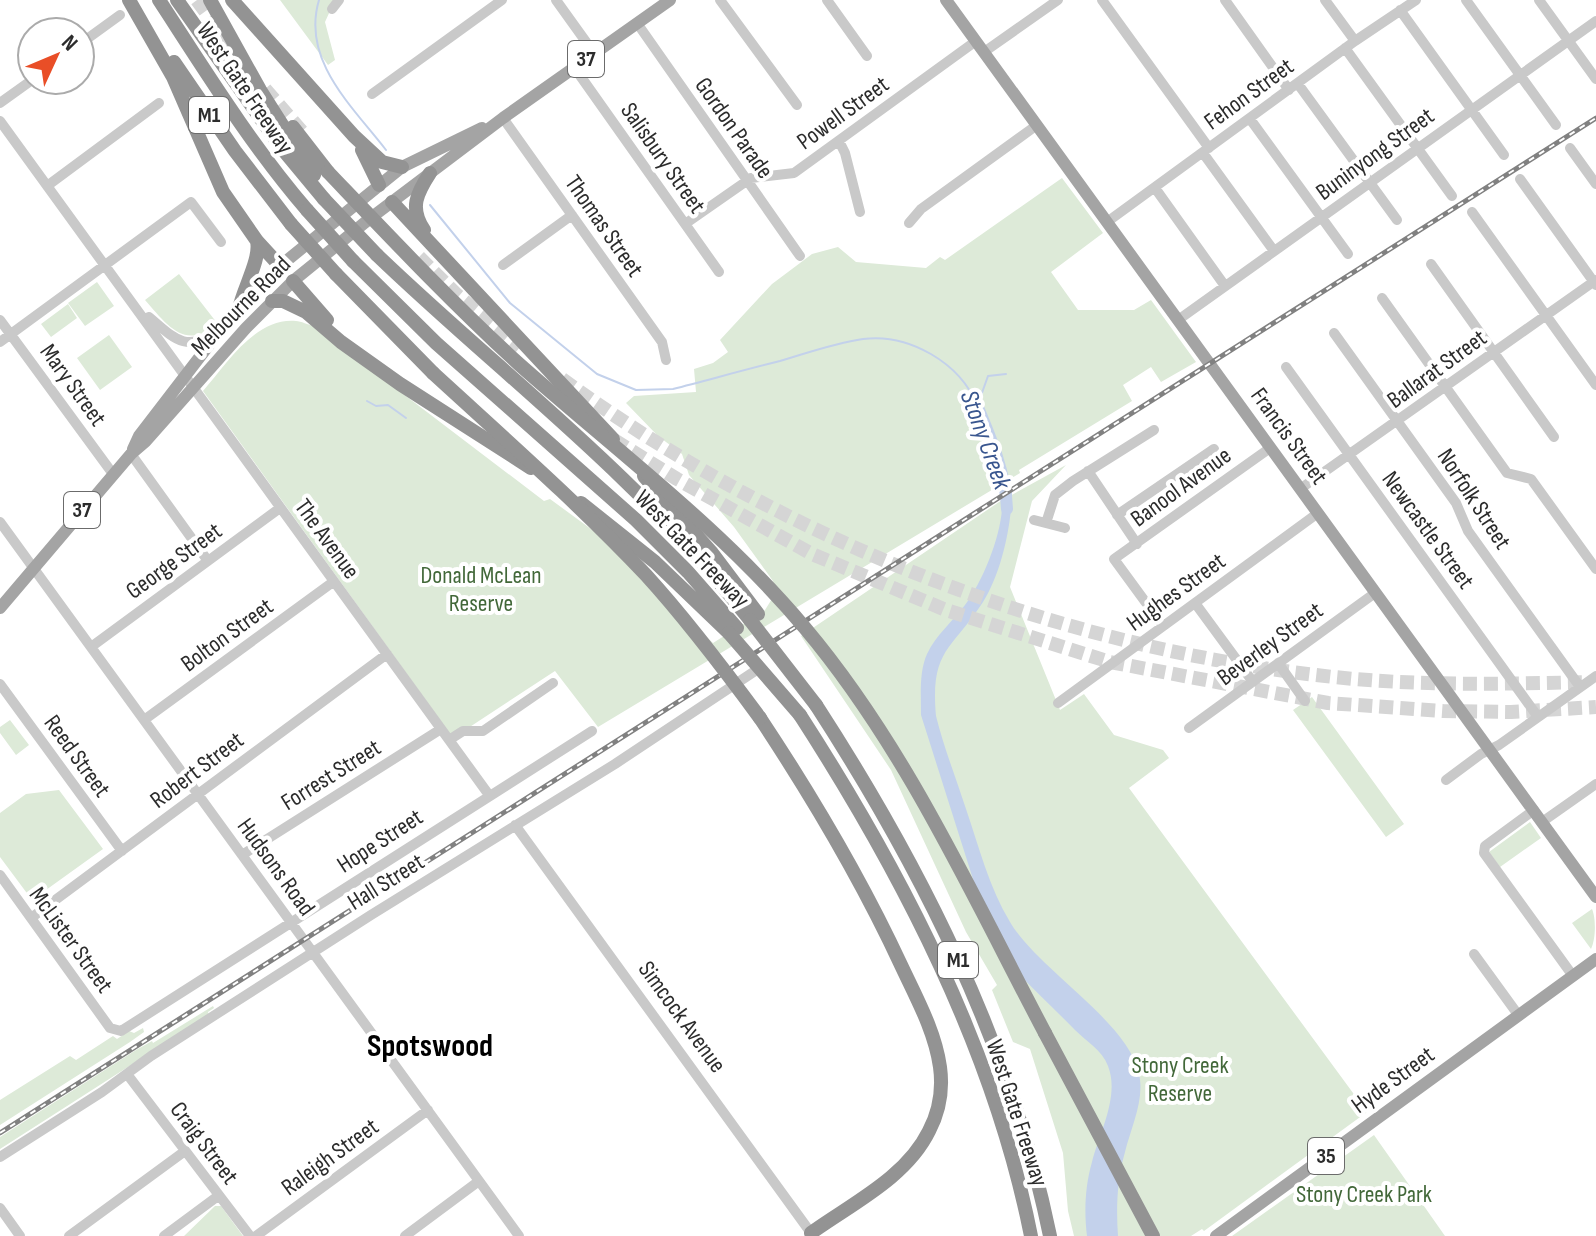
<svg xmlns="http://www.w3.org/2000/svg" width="1596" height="1236" font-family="'Sofia Sans Condensed',sans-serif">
  <rect width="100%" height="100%" fill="#fff"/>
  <!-- green -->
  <path fill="#ddead8" d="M280 0H335L325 22 335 60 328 65Z
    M1062 178 1103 233 1051 272 1078 310H1134L1151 300 1196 362 1161 382 1151 367 1123 385 1132 401 1019 470 1020 473 598 727 555 671 453 738 203 391C226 365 255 317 296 321 301 321 308 325 314 326L544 501 550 499 606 540 713 643 765 610 775 594 773 581 734 527 689 475 682 454 658 436 626 403 634 396 696 392 694 369 713 363 728 352 720 340 772 284 812 254 838 247 856 262 926 268 940 257 945 260Z
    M179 274 217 323C186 352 167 325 145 300Z
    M97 282 114 306 85 326 68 303Z
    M68 304 77 318 51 337 41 324Z
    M109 335 132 367 100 390 77 358Z
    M1066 465 1032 501 1010 587 1060 710 1084 694 1114 735 1163 750 1169 758 1129 788 1367 1112 1204 1231 1202 1229 1191 1236H1074L1068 1211 1063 1153 1030 1049 1013 1042 992 990 997 985 966 932 891 770 801 636 999 502Z
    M1312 697 1404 824 1386 837 1293 710Z
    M10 720 29 745 16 755 0 733V727Z
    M59 790 103 849 32 900 0 857V813L26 794Z
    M1530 822 1541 838 1500 867 1489 852Z
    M1592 909C1596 918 1596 939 1591 949L1572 923Z
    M213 1006 214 1008 208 1012 209 1015 0 1149V1137L136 1050 152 1041 153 1043Z
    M143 1028 144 1032 130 1042 0 1125V1100L70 1056 76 1060 113 1036 117 1039 129 1031 134 1033Z
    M1374 1135 1445 1236H1232Z
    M215 1206H221L243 1236H184Z"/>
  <!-- water -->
  <path fill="#c3d1eb" d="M1012 489C1012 523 1002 572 983 602 952 650 930 649 936 716 944 748 956 778 966 809 979 847 989 887 1010 922 1038 970 1128 1021 1139 1074 1145 1099 1131 1128 1125 1152 1117 1180 1116 1207 1118 1236H1087C1084 1212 1085 1186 1092 1162 1099 1134 1120 1096 1108 1066 1102 1050 1087 1042 1075 1030 1047 1001 1013 973 992 939L921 715C921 695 919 672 927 654 936 635 953 621 965 605 984 580 1005 527 1002 496Z"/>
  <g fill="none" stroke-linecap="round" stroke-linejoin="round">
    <!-- stream -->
    <path stroke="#c3d1eb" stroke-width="2" d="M319 0C301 60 352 106 386 150
      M430 205 510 303 597 374 636 390 673 389C708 380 744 370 780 361 807 353 835 343 863 339 909 333 960 363 977 405
      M367 401 376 406 388 405 406 418
      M978 404 988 376 1006 374"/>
    <!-- river -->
    <path stroke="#c3d1eb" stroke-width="12" d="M977 405C991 438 1006 474 1007 509"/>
    <!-- highway-tunnel -->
    <path stroke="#d5d5d5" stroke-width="14" stroke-dasharray="14 7" stroke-linecap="butt" d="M197 0 230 45
      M265 89 304 134
      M419 257 457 295 520 347
      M562 379C787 542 1057 648 1334 677 1419 686 1503 684 1588 682
      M614 440 677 479 812 554 946 610 1110 662 1328 703 1443 711 1511 712 1596 707"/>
    <!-- minor -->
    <path stroke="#c9c9c9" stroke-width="10" d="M556 0 594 53
      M720 0 797 105
      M827 0 867 56
      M1102 0 1209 148
      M1225 0 1289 90
      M1325 0 1355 41
      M1466 0 1556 125
      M1539 0 1596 79
      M332 9 339 0
      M1400 10 1504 155
      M637 23 800 256
      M80 44 120 15
      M1345 48 1452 196
      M984 52 1058 0
      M574 67 719 272
      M1298 84 1397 220
      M372 94 502 0
      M0 103 32 80
      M503 118 662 342 666 360
      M1250 119 1348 254
      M0 121 489 795
      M839 141 845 153 860 212
      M1570 148 1596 184
      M1203 153 1274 251
      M1520 179 1596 285
      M47 186 159 103
      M1155 188 1225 286
      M1472 212 1596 385
      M1107 222 1355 41 1416 0
      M909 223 921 209 1037 125
      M685 224 751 178 794 173 976 41
      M1431 264 1554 437
      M503 265 572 215
      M1382 298 1507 473 1531 479 1596 569
      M149 317C174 338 185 353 217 332
      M0 320 113 474
      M1178 320 1596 21
      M1334 333 1456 503 1468 531 1580 687
      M0 342 191 202 221 242
      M1286 367 1538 717
      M131 454 208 561
      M1088 471 1137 544
      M1300 489 1596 280
      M1117 515 1214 449
      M1034 520 1065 528
      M0 522 519 1236
      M1046 523 1055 495 1073 481 1154 430
      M1195 603 1253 682
      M1163 626 1114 559 1270 448
      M91 647 280 508
      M1278 663 1305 701
      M0 684 122 851
      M1058 703 1318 513
      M144 720 333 582
      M1189 728 1375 593
      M449 740 463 731H483L553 683
      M1446 780 1481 754 1499 745 1596 676
      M1534 810 1485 846 1484 853 1573 976
      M1542 822 1596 784
      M515 825 811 1233
      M242 855 441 729
      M0 875 110 1028 121 1031 592 731
      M31 918 387 654
      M1474 954 1519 1016
      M127 1074 250 1236
      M0 1157 102 1092 151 1056 371 915 615 764 755 671
      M0 1208 20 1236
      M69 1236 185 1151
      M164 1236 218 1196
      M256 1236 428 1110
      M405 1236 479 1181"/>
    <!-- major -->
    <path stroke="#a4a4a4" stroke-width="12" d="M946 0 1596 897
      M133 449 139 436 222 328 280 266 402 167 482 128
      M0 608 131 454 145 442 246 328 293 281 368 220 503 118 670 0
      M1216 1236 1596 959"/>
    <!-- highway -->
    <path stroke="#939393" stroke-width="14" d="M129 0 173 77 223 192 257 241 280 266
      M159 0C206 72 251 145 307 210
      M177 0 280 146 324 199
      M210 0 260 90 314 175
      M232 0 354 136 382 162 402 167
      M174 62 235 151 291 224
      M293 127 328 172
      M362 150 379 185
      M392 202 613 439
      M424 230C409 208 417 193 430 173
      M377 255C457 332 544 402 624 480 669 523 711 571 750 620
      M353 261 436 343 636 520 688 572 737 628
      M336 274 433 373
      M293 281 327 320
      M272 301H283L306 312 341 342 400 384 531 468
      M239 309C243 289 261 259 257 241
      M644 476 712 553 758 614
      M581 503 655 562 729 633
      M816 705C921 867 1011 1045 1050 1236
      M800 715C902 873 994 1050 1031 1236
      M760 718C813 798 861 879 901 965 916 997 935 1031 940 1067 943 1089 939 1112 929 1131 906 1178 851 1204 811 1233
      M1045 1033 1153 1236"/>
    <!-- rail casing -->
    <g stroke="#818181" stroke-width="5">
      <path id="rail" d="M0 1133 1596 118"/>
    </g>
    <!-- rail -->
    <use href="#rail" stroke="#fff" stroke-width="2" stroke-dasharray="6" stroke-linecap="butt"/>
    <!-- highway-bridge -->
    <path stroke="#939393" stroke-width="14" d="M328 172C391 238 453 304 520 365 617 451 721 528 805 628 906 748 972 895 1045 1033
      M324 199 377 255
      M307 210 353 261
      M291 224 336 274
      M433 373C505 439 579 504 646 575 687 620 724 669 760 718
      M750 620 816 705
      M729 633 800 715"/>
  </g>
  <g text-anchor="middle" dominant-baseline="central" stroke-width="8" stroke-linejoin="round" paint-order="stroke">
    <!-- shield labels -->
    <g fill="#fff" stroke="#6b6b6b" stroke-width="2">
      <rect x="568" y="41" width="36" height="36" rx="6"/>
      <rect x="189" y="97" width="40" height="36" rx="6"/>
      <rect x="64" y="492" width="36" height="36" rx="6"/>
      <rect x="938" y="942" width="40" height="36" rx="6"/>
      <rect x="1308" y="1138" width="36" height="36" rx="6"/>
    </g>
    <g font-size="22" font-weight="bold" fill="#2c2c2c">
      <text x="586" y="59">37</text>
      <text x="209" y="115">M1</text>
      <text x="82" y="510">37</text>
      <text x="958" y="960">M1</text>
      <text x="1326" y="1156">35</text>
    </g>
    <!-- street labels -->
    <g font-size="24" fill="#2c2c2c" stroke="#fff">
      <text transform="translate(245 88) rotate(56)">West Gate Freeway</text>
      <text transform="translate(1249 94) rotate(-36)">Fehon Street</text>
      <text transform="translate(843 113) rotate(-36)">Powell Street</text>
      <text transform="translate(734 128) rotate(55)">Gordon Parade</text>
      <text transform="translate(1375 154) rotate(-36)">Buninyong Street</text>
      <text transform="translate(663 158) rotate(55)">Salisbury Street</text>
      <text transform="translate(604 226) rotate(55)">Thomas Street</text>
      <text transform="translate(241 306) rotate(-45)">Melbourne Road</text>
      <text transform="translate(1437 369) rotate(-36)">Ballarat Street</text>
      <text transform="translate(73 385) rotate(54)">Mary Street</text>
      <text transform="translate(1289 436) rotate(54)">Francis Street</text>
      <text transform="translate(1181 487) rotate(-36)">Banool Avenue</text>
      <text transform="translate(1474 499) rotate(57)">Norfolk Street</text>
      <text transform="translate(1428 530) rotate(54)">Newcastle Street</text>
      <text transform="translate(327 539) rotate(54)">The Avenue</text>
      <text transform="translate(692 549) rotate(46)">West Gate Freeway</text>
      <text transform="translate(174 561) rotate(-36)">George Street</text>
      <text transform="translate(1176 592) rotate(-36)">Hughes Street</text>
      <text transform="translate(227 635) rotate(-36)">Bolton Street</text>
      <text transform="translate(1270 644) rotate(-36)">Beverley Street</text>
      <text transform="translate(77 756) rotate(54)">Reed Street</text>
      <text transform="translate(197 770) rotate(-37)">Robert Street</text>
      <text transform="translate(331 775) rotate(-32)">Forrest Street</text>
      <text transform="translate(380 841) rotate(-33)">Hope Street</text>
      <text transform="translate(276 867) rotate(54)">Hudsons Road</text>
      <text transform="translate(386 882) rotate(-32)">Hall Street</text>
      <text transform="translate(71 940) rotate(54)">McLister Street</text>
      <text transform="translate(682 1017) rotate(54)">Simcock Avenue</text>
      <text transform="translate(1393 1080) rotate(-36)">Hyde Street</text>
      <text transform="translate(1017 1113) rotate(72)">West Gate Freeway</text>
      <text transform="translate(204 1143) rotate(53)">Craig Street</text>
      <text transform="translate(330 1157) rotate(-36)">Raleigh Street</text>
    </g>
    <!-- park labels -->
    <g font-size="24" fill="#426839" stroke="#fff">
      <text x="481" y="575">Donald McLean<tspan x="481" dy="28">Reserve</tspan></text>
      <text x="1180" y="1065">Stony Creek<tspan x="1180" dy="28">Reserve</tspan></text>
      <text x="1364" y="1194">Stony Creek Park</text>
    </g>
    <!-- water labels -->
    <g font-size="26" font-style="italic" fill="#39568f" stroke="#fff">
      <text transform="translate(985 440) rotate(70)">Stony Creek</text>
    </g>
    <!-- district labels -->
    <g font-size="32" font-weight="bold" fill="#000" stroke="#fff">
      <text x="430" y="1046">Spotswood</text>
    </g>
  </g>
  <!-- north arrow -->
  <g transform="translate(56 56) rotate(46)"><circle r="38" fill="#ffffff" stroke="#ababab" stroke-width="2"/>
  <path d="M0-6L14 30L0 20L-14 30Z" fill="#e94e27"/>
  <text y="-12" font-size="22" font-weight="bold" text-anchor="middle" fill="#2c2c2c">N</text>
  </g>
</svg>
